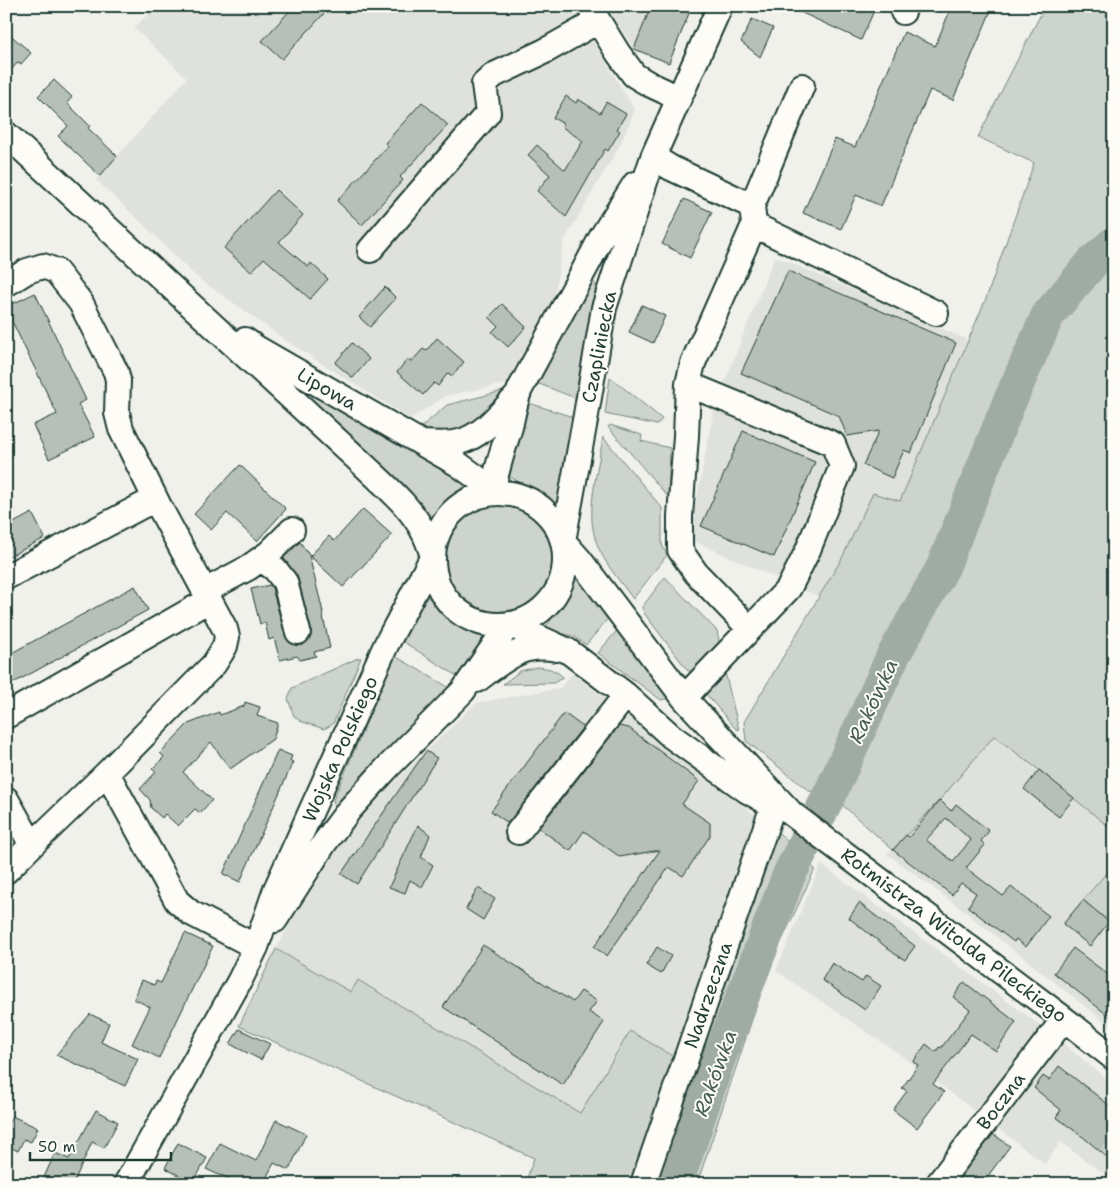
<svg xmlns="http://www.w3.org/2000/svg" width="1120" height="1190" font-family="'Shantell Sans',sans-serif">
  <rect width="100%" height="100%" fill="#f0f1eb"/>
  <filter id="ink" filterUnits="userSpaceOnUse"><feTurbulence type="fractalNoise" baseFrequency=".02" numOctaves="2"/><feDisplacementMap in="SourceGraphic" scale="10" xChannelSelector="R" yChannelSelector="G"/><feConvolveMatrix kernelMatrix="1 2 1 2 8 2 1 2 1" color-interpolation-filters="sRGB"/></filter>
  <g filter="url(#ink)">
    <!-- built -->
    <path fill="#dfe2dc" d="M156 6H572L635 110 621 143 564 241 553 302 509 383 446 396 410 419 291 344 194 275 141 222 96 180 187 78 134 28Z
      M606 6H693L669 63 634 49Z
      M775 256 968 340 900 501 841 560 819 597 689 539 714 408Z
      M573 673 626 716 762 820 676 1057 630 1031 580 1113 359 980 351 992 276 949 316 875 351 830 389 787 476 703 560 688Z
      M994 736 1039 770 1114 831V864L1083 900 1114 926V1029L959 907 886 853 893 850 945 794Z
      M821 864 1052 1034 1114 1085V1181L1060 1142 1045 1164 898 1053 776 971Z"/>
    <!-- green -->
    <path fill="#cdd3cd" stroke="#768880" d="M1045 6H1114V831L1039 770 994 736 945 794 893 850 830 794 809 791 746 741 744 722 841 560 873 493 900 501 987 296 1034 163 978 137Z
      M590 282H594L596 285 578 399 534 382Z
      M610 377 662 419 657 425 605 414Z
      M310 391 469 484 472 488 455 497 446 504 433 521 429 520 413 497 305 396Z
      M503 391 489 415 453 435 427 432 420 428 447 405Z
      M526 402 576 418 558 508 540 494 505 474Z
      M610 425 642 435 641 441 670 448 668 497 608 427Z
      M603 437 662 508V545L667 555 633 599C618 578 597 556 593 529 588 504 599 463 603 437Z
      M445 559a54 54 0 1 1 108 0a54 54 0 1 1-108 0Z
      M577 576 580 577 610 616 586 645 575 637 547 629 546 626 560 609 569 596Z
      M665 577 717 631 720 645 693 671H688L644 613 642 607Z
      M424 597 429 598 458 627 472 634 487 637 460 678 402 641 421 598Z
      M620 627 667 691 668 698 661 700 598 653Z
      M395 656 450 688 340 804 335 807 333 800Z
      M358 658H361L333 724 324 729 300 721 294 716 288 699 292 688Z
      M537 667C548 668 555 669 563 677L554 683 503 684 520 671Z
      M723 675 726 676 739 730 735 728 706 694V692Z
      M768 822 815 869 770 966 697 1184H525L534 1158 239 1026 276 949 351 992 358 980 580 1113 630 1031 675 1057Z
      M1114 864V926L1083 900Z"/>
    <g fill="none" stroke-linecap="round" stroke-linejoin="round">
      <!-- river -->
      <path stroke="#9faca4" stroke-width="34" d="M676 1184 716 1066 789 875 830 794 893 656 943 567 1008 405 1048 315 1093 262 1114 243"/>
    </g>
    <!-- building -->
    <path fill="#b6bfb8" stroke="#1f3d34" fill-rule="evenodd" d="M294 6H331L282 59 262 41Z
      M651 6H692L669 63 634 49Z
      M787 6H876L861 40Z
      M952 6H993L953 100 930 90 881 206 856 195 841 229 803 213 835 139 855 147 904 32 935 46Z
      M752 19 773 28 760 57 741 42Z
      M6 31 31 53 21 64 18 62 6 76Z
      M54 80 72 97 67 103 90 126 88 128 117 156 100 176 58 136 68 126 38 96Z
      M566 96 576 103 578 99 600 113 606 102 626 114 617 129 620 131 608 151 605 149 566 217 537 191 550 175 528 155 537 145 565 170 583 141 562 127 564 124 553 118Z
      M422 102 448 125 400 177 403 180 362 225 337 201 388 146 385 143Z
      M276 190 303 215 279 242 308 267 311 263 328 279 310 299 264 258 251 272 224 248Z
      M684 199 712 212 690 258 662 244Z
      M788 271 956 343 911 453 904 450 892 478 863 465 879 431 847 436 839 416 741 373Z
      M385 287 396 298 370 327 359 317Z
      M35 293 86 400 78 404 95 437 49 459 33 425 57 414 6 309V307Z
      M502 304 526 327 508 347 492 332 498 326 489 317Z
      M642 305 665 316 653 343 629 332Z
      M437 338 464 362 452 376 448 373 438 386 434 383 423 395 397 372 407 360 412 361 423 349 426 351Z
      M352 343 369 359 353 378 335 363Z
      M743 431 815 462 774 557 701 526Z
      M240 465 286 509 257 541 227 513 211 530 194 514Z
      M363 509 392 535 343 587 310 556 329 536 334 541Z
      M32 513 45 538 6 558V527Z
      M300 542 309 555 323 612H322L330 648 314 652 316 656 300 660 297 656 280 660 274 638 269 640 265 622 260 624 251 589 270 585 272 588 285 635 288 641 295 645H302L307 642 311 636V629L298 579 296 574 283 558Z
      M135 586 148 610 6 687V656Z
      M245 702 260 707 257 716 278 723 273 739 230 769 211 742 183 772 212 800 200 813 195 809 178 826 165 814 162 818 151 808 150 800 140 789 156 772 152 769 164 757 160 753 188 724 219 712 220 715 244 706Z
      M564 713 583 727 508 823 491 811Z
      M619 726 629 728 699 781 682 804 710 823V836L683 876 669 867 607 956 594 947 660 850 620 857 584 831 570 851 539 828Z
      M278 750 292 756 290 761 293 762 240 882 223 874Z
      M426 751 437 758 357 884 341 874Z
      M1039 770 1074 798 1059 817 1024 789Z
      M940 800 951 811 956 804 989 831 981 841 985 845 966 868 1003 896 1011 887 1049 916 1026 947 1016 939 1014 942 968 907 976 893 961 883 952 895 893 850 906 835 909 837ZM946 818 971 840 953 861 926 840Z
      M418 825 430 835 421 857 433 865 422 887 410 880 405 893 389 887Z
      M478 888 495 899 483 920 466 909Z
      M1083 900 1109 922 1090 946 1063 924Z
      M859 903 915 946 905 960 895 954 849 918Z
      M185 933 213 946 159 1058 132 1044 150 1007 134 999 142 980 154 985 156 981 161 983Z
      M483 945 573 1002 581 991 597 1001 589 1012 604 1022 563 1085 443 1007Z
      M657 947 671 956 661 974 646 965Z
      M1073 948 1114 979V1020L1054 973Z
      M832 963 862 982 866 976 881 986 865 1010 822 980Z
      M964 982 1016 1022 996 1051 971 1034 933 1084 944 1092 917 1128 893 1110 907 1091 902 1088 918 1065 913 1062 926 1044 936 1052 939 1047 941 1048 970 1010 953 997Z
      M90 1014 109 1023 101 1042 138 1059 125 1086 56 1055Z
      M239 1029 270 1044 261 1060 230 1044Z
      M1059 1066 1114 1109V1163L1083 1137 1056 1117 1061 1110 1034 1088 1043 1076 1049 1080Z
      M96 1110 118 1122 104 1148 92 1142 73 1184H41L55 1153 69 1159Z
      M12 1116 38 1128 31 1142 24 1139 18 1151 6 1145V1128Z
      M276 1120 306 1134 289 1170 274 1163 263 1184H239L221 1175V1176L206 1169 220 1143 256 1161Z
      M993 1134 1010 1146 982 1184H955Z
      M178 1143 207 1158 193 1183 165 1168Z"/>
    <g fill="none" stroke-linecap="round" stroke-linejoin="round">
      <!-- minor-tunnel -->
      <path stroke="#c6cdc6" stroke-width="24" stroke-dasharray="24 12" stroke-linecap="butt" d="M1108 1158 1114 1152"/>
      <!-- minor casing -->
      <g stroke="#1f3d34" stroke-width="28">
        <path id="minor" d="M589 6 618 53 634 75 649 84 679 98
          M903 12 905 6
          M6 134 367 468C388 488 411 507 424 533 428 540 430 548 433 556
          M653 157 671 168 752 206 754 225 693 363 688 384 686 436 680 516V550L696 573 750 629 789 588 808 550 842 466 833 444 688 384
          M752 206 802 86
          M754 225 936 313
          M370 250 488 113 484 84 494 75 545 51 598 21
          M6 284 27 271 43 266 56 271 81 303 116 372 118 380 117 413 121 429 160 508 225 629 227 637 225 646 221 653 214 664 107 773 32 845 6 871
          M245 340 258 349 458 464 476 477 492 493
          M423 443C435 444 447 445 459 442 483 436 500 413 517 396
          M492 493C496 470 503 450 510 427 513 414 515 401 520 389L589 261 601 238 635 184
          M433 559a66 66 0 1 1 132 0a66 66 0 1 1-132 0Z
          M563 541 579 559 684 698 792 814 1064 1019 1114 1058
          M563 541 586 415 604 308 653 157 720 6
          M261 559 275 569 285 582 298 632
          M6 577 155 499
          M205 591 248 568 269 553 292 530
          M509 624 568 651 626 695 671 736 746 790 776 807
          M477 680C490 670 513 652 528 649 537 647 548 647 557 649
          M684 698 750 629
          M6 716 202 604 209 598
          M107 773 177 901 191 913 256 947
          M6 799 32 845
          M518 832 626 695
          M275 920 325 842 349 810 386 769 463 691 509 624
          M126 1184 240 980 256 947 276 889 386 645 433 556
          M643 1184 773 806
          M938 1184 1064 1019"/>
      </g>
      <!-- minor -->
      <use href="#minor" stroke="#fdfcf7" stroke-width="24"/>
    </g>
  </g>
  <g text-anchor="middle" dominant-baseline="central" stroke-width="4" stroke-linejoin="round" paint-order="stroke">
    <!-- street labels -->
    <g font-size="19" fill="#1f3d34" stroke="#fdfcf7">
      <text transform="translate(599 347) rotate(-79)">Czapliniecka</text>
      <text transform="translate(327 389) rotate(30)">Lipowa</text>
      <text transform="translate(340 749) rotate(-66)">Wojska Polskiego</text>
      <text transform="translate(954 935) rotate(37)">Rotmistrza Witolda Pileckiego</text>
      <text transform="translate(708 995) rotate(-71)">Nadrzeczna</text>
      <text transform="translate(1001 1101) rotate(-53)">Boczna</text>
    </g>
    <!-- water labels -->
    <g font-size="20" font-style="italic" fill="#455e56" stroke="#fdfcf7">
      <text transform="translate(873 701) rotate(-65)">Rakówka</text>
      <text transform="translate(715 1073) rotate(-70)">Rakówka</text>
    </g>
  </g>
  <!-- margin -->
  <rect width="1120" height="1190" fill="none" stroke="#fdfcf7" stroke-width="25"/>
  <rect x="12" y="12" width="1095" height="1165" fill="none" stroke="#1f3d34" stroke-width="2" filter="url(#ink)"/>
  <!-- scale -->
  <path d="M30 1152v8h141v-8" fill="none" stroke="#1f3d34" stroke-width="2.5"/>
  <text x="38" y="1152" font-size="15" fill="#1f3d34" stroke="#fdfcf7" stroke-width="4" paint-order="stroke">50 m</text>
</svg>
